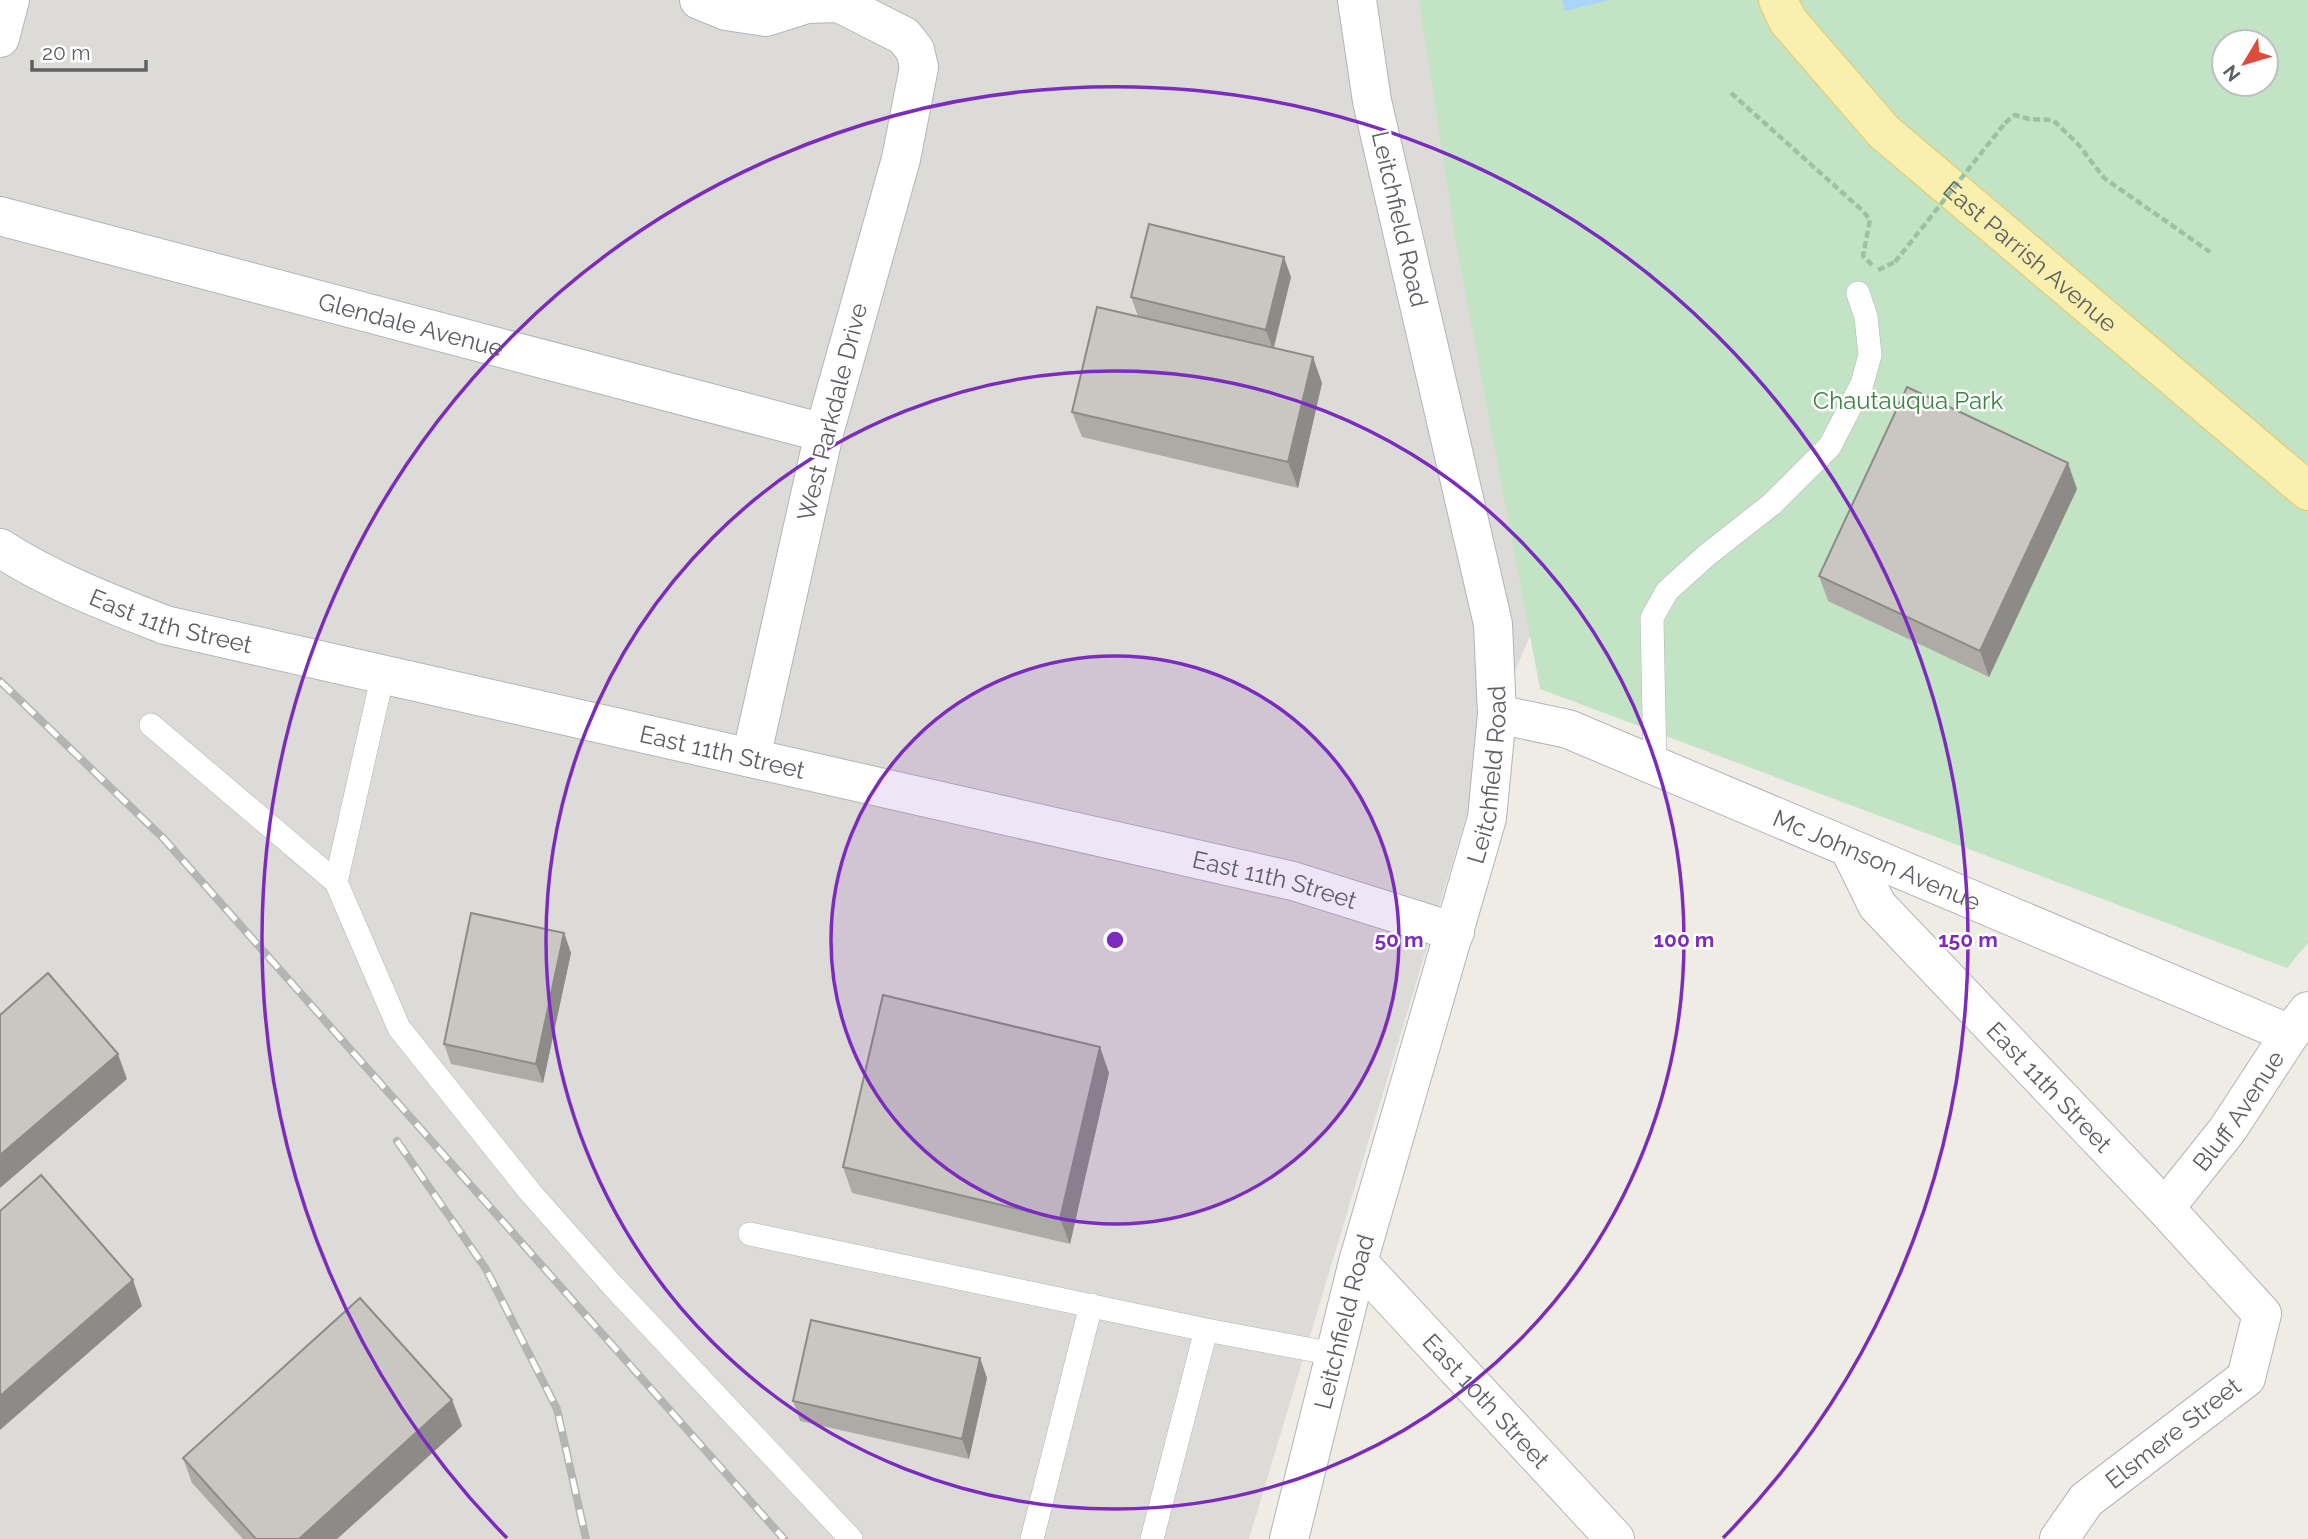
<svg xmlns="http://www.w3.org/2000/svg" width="2308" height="1539" font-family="Raleway,sans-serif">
  <rect width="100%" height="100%" fill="#eeece5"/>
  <!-- industrial -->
  <path fill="#dddbd7" d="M0 0H1782L1788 21 1497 714 1249 1539H0Z"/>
  <!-- green -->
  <path fill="#c3e4c4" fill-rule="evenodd" d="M1419 0H2308V943L2287 968 1540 689 1456 243ZM2224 42H2266V84H2224Z"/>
  <!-- water -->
  <path fill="#aad4f9" d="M1562 0H1610L1565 11Z"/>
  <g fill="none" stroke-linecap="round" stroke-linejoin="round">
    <!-- lane casing -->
    <g stroke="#b2b5b9" stroke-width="24">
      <path id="lane" d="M383 674 336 882 399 1028 530 1192 613 1286 851 1539
        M151 725 336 882
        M1655 766 1652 618 1667 591 1707 555 1772 504 1830 446 1862 384 1870 355 1866 317 1858 293
        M750 1234 1206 1330
        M1032 1539 1091 1305
        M1152 1539 1206 1330 1334 1354"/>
    </g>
    <!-- street casing -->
    <g stroke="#b2b5b9" stroke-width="40">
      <g id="street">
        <path d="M699 0 726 11 766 17 807 4 839 3 904 36 915 50 919 67 901 159 824 433 751 758"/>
        <path d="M0 38 10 0"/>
        <path id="s1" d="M0 216 824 433"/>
        <path id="s2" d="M0 548C51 581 109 603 165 625L1293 881 1455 932"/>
        <path id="s3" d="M1497 714 1568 729 2290 1034"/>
        <path id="s4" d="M1850 850 1877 905 2165 1208 2262 1314 2246 1378 2086 1500 2059 1539"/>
        <path id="s5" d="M2165 1208 2228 1129 2290 1034 2308 1011"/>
        <path id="s6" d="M1358 1262 1615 1539"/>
      </g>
    </g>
    <!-- secondary casing -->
    <g stroke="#b1b4b9" stroke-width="40">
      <g id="secondary">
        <path id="s7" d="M1289 1539 1358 1262 1487 818 1497 714 1493 624 1372 101 1357 0"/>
      </g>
    </g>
    <!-- primary casing -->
    <g stroke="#e8c664" stroke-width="40">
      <g id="primary">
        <path id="s8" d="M1778 0 1788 21 1884 132 2308 491"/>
      </g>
    </g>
    <!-- path -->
    <path stroke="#9bc2a7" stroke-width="4.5" stroke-dasharray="7 3.5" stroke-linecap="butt" d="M1731 93 1864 212 1870 220 1863 256 1872 265
      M2005 123 2015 115 2029 119 2053 120 2078 144 2104 178 2210 252
      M1878 270 1895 262"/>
    <!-- lane -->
    <use href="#lane" stroke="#fff" stroke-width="23"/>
    <!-- street -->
    <use href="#street" stroke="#fff" stroke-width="38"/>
    <!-- secondary -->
    <use href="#secondary" stroke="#fff" stroke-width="38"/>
    <!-- primary -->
    <use href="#primary" stroke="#f9efae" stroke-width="38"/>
    <!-- rail casing -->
    <g stroke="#b3b4b4" stroke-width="8">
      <path id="rail" d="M0 681 164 839 784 1539
        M397 1141 486 1269 557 1409 586 1539"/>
    </g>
    <!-- rail -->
    <use href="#rail" stroke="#fff" stroke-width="5" stroke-dasharray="16" stroke-linecap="butt"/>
    <!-- path-bridge -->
    <path stroke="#9bc2a7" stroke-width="4.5" stroke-dasharray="7 3.5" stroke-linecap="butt" d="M1895 262 2005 123"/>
  </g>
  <!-- wall -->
  <path fill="#aeaba7" d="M1291 277 1274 348 1322 383 1298 488 1082 437 1072 412 1138 316 1131 297Z
    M2077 489 1989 677 1828 601 1819 576Z
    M564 933 571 953 543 1083 451 1064 444 1044Z
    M1109 1073 1070 1244 852 1193 843 1167Z
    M980 1358 987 1378 969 1459 800 1421 793 1401Z
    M452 1400 462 1426 337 1539H243L192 1483 183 1458Z"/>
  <!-- shaded-wall -->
  <path fill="#8d8b88" d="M1284 257 1291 277 1273 350 1266 330Z
    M1313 357 1322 383 1298 488 1288 462Z
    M2068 463 2077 489 1989 677 1980 651Z
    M564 933 571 953 543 1083 536 1064Z
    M1100 1047 1109 1073 1070 1244 1060 1219Z
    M118 1054 127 1079 0 1188V1155Z
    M133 1280 142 1306 0 1430V1396Z
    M980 1358 987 1378 969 1459 962 1439Z
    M452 1400 462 1426 337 1539H299Z"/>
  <!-- building -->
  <path fill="#cac7c2" stroke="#8d8b88" stroke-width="2" d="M1149 224 1284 257 1266 330 1131 297Z
    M1097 307 1313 357 1288 462 1072 412Z
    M1907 387 2068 463 1980 651 1819 576Z
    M471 913 564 933 536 1064 444 1044Z
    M48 973 118 1054 0 1155V1015Z
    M883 995 1100 1047 1060 1219 843 1167Z
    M41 1175 133 1280 0 1396V1211Z
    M360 1298 452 1400 299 1539H256L183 1458Z
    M811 1320 980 1358 962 1439 793 1401Z"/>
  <!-- distance rings -->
  <circle cx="1115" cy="940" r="284" fill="#7b2cbf" fill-opacity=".12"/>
  <g fill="none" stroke="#7b2cbf" stroke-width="3.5">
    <circle cx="1115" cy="940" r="284"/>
    <circle cx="1115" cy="940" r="569"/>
    <path d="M507 1538A853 853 0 1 1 1723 1538"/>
  </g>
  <g text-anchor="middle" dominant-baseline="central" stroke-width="5" stroke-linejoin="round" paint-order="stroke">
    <!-- street labels -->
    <g font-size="24" fill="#5d6064" stroke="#fff">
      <text transform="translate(1400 219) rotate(77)">Leitchfield Road</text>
      <text stroke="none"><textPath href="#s8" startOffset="362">East Parrish Avenue</textPath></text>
      <text stroke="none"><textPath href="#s1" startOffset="425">Glendale Avenue</textPath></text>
      <text transform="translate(832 412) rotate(-76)">West Parkdale Drive</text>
      <text stroke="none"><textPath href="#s2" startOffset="187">East 11th Street</textPath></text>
      <text stroke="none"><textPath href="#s2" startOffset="754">East 11th Street</textPath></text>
      <text stroke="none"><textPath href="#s7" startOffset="791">Leitchfield Road</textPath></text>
      <text stroke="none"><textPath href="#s3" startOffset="408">Mc Johnson Avenue</textPath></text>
      <text stroke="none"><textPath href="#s2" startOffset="1321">East 11th Street</textPath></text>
      <text stroke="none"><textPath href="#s4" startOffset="312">East 11th Street</textPath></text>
      <text stroke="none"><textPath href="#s5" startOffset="122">Bluff Avenue</textPath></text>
      <text stroke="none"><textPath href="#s7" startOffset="224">Leitchfield Road</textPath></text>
      <text stroke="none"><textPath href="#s6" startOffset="189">East 10th Street</textPath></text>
      <text transform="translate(2173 1433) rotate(-38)">Elsmere Street</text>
    </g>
    <!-- park labels -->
    <g font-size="24" fill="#3c8441" stroke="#fff">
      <text x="1908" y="400">Chautauqua Park</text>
    </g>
  </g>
  <circle cx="1115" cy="940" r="10" fill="#7b2cbf" stroke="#fff" stroke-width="3.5"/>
  <g font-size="21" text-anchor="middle" font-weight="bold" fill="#7b2cbf" stroke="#fff" stroke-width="5" stroke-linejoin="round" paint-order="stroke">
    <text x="1399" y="947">50 m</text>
    <text x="1684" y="947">100 m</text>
    <text x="1968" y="947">150 m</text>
  </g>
  <!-- north arrow -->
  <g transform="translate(2245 63) rotate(232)"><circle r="33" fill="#ffffff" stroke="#bebfc1" stroke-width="2"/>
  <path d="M0-5L12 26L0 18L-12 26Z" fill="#dd4c3b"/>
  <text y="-10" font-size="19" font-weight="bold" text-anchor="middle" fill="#5d6064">N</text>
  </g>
  <!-- scale -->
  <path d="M32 60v10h114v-10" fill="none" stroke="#5d6064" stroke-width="3.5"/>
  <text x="42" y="60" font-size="21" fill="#5d6064" stroke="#ffffff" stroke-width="5" paint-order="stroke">20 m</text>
</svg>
